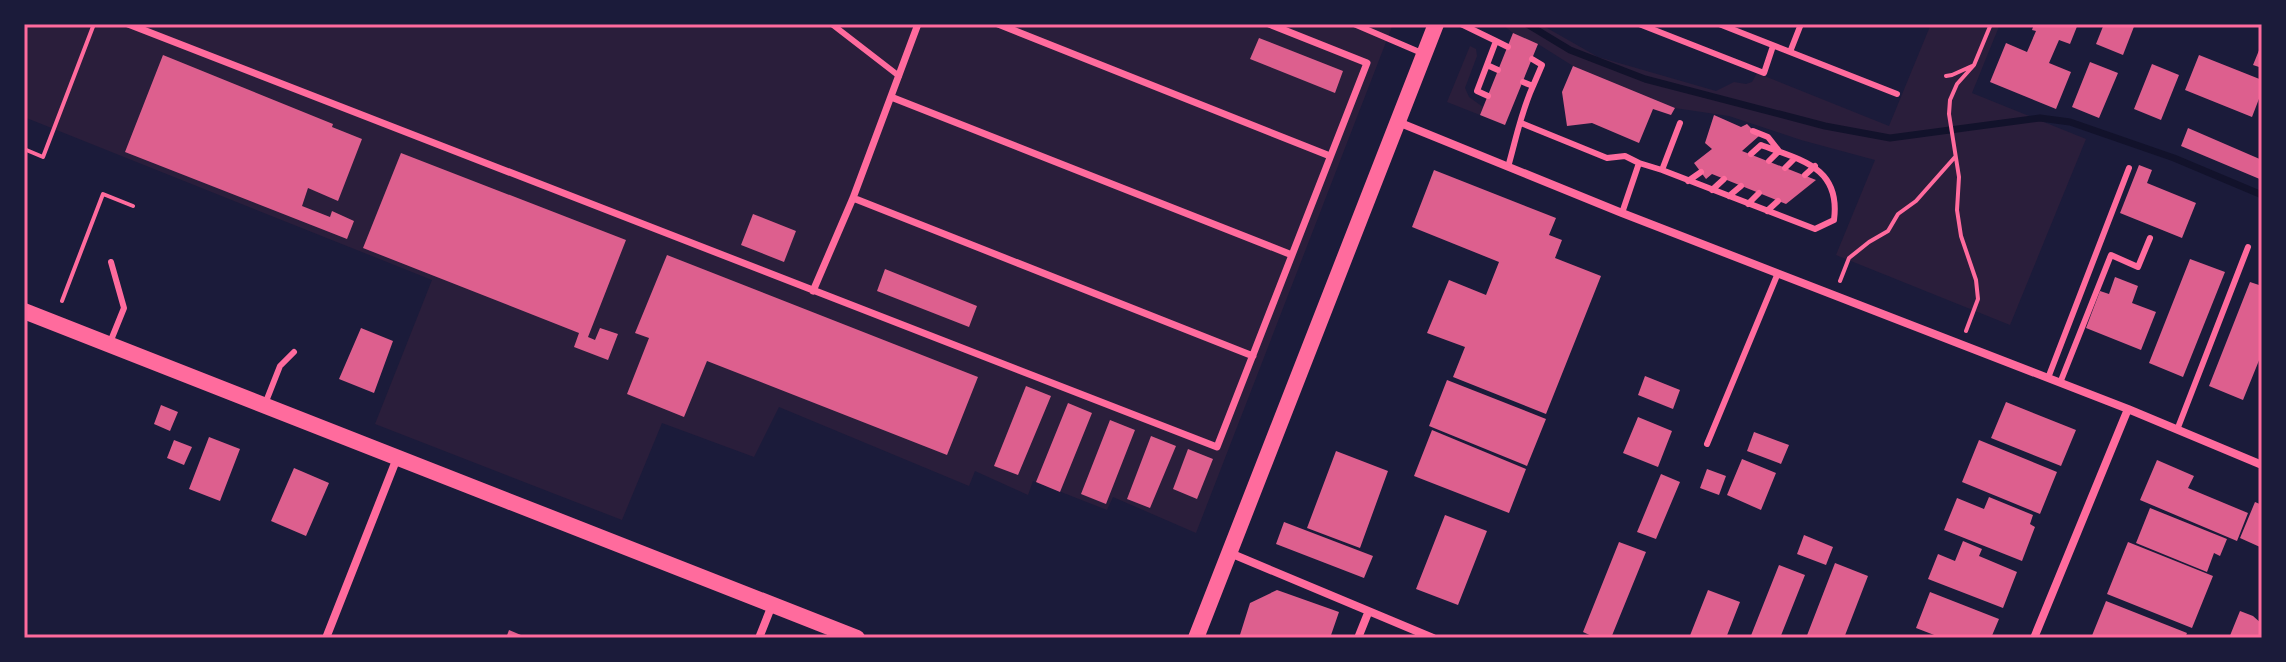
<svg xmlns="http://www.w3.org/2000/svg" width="2286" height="662" font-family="'Titillium Web',sans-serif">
  <rect width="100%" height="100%" fill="#1b1b3a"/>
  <!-- green -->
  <path fill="#2a1e3b" d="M24 24H1393L1196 533 1113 497 1107 510 1033 481 1028 495 975 471 969 486 779 407 754 457 662 423 622 520 375 424 432 280 24 117Z
    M1502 24H1540L1598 57 1716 91 1734 82 1746 84 1752 82 1757 73 1889 126 1931 24H2000L1972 93 2086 139 2010 325 1836 255 1875 160 1801 140 1729 116 1675 108 1573 66 1538 44 1513 33Z
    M1470 46 1476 49 1477 56 1465 88 1469 97 1483 107 1480 115 1447 102Z"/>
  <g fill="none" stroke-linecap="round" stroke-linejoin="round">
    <!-- stream -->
    <path stroke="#12122b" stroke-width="7" d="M1527 24 1570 50 1645 79 1825 126 1890 138 2040 118 2070 122 2174 158 2262 195"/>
  </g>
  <!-- building -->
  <path fill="#dd5f8e" d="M2034 24H2078L2070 44 2059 40 2049 63 2071 72 2056 109 1990 82 2006 43 2027 52 2036 31 2032 30Z
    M2104 24H2135L2123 55 2096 44Z
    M1513 33 1538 44 1505 125 1480 115Z
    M1259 38 1343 71 1335 93 1250 59Z
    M2262 43V68L2253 65Z
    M163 55 333 124 332 127 362 139 338 201 308 188 302 206 330 217 332 211 354 221 347 239 125 152Z
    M2199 55 2262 80V91L2252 117 2185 90Z
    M2090 62 2118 73 2099 118 2072 107Z
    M2152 64 2179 75 2161 120 2134 109Z
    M1573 66 1675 108 1671 115 1653 109 1639 143 1592 123 1567 126 1562 92Z
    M1714 115 1741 127 1747 124 1759 136 1742 151 1816 180 1786 204 1712 174 1706 179 1694 163 1712 149 1705 143Z
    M2188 128 2262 160V180L2181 146Z
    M401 153 626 240 588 337 595 340 600 328 618 334 608 360 574 347 579 333 363 248Z
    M2139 165 2152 170 2147 183 2196 203 2182 238 2120 213Z
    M1434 170 1556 218 1549 235 1562 240 1555 258 1601 276 1546 414 1453 377 1465 347 1427 333 1449 280 1486 295 1499 262 1412 227Z
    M753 214 796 231 784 262 741 245Z
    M667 255 978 377 947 455 707 361 684 417 627 394 649 338 635 333Z
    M2190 259 2225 272 2183 377 2149 363Z
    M885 269 977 306 969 327 877 291Z
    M2115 277 2138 286 2132 303 2156 312 2141 350 2086 328 2100 291 2109 294Z
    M2250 282 2262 286V353L2243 400 2209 386Z
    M361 328 393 341 374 393 339 379Z
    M1645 376 1680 390 1673 409 1638 395Z
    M1447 380 1546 419 1527 466 1429 426Z
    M1026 386 1051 396 1018 475 994 466Z
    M2006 402 2076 430 2061 466 1991 438Z
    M1068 403 1092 413 1060 492 1036 482Z
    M161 405 178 412 170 431 154 424Z
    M1638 417 1672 431 1658 467 1623 453Z
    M1110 420 1135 430 1106 504 1081 494Z
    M1432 430 1526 469 1509 513 1414 476Z
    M1754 432 1789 445 1781 464 1747 451Z
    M1151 436 1176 446 1150 508 1127 499Z
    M209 437 240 449 220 501 189 489Z
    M174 440 192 447 184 465 167 458Z
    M1979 440 2057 472 2040 514 1962 482Z
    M1188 449 1213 459 1197 499 1173 489Z
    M1336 451 1388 471 1360 548 1307 528Z
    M1742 459 1776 473 1761 510 1727 495Z
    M2157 460 2194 476 2188 488 2248 513 2237 541 2140 500Z
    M294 468 329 483 306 536 271 521Z
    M1707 469 1726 476 1719 495 1700 488Z
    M1661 474 1680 482 1656 539 1637 532Z
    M1989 497 2033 515 2030 524 2035 527 2022 561 1944 530 1957 498 1984 509Z
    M2255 502 2262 505 2260 547 2240 538Z
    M2150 508 2227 539 2220 556 2214 553 2207 572 2136 543Z
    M1445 515 1487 531 1458 605 1416 589Z
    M1284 522 1373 556 1364 578 1276 544Z
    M1804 535 1833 547 1826 565 1797 554Z
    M1963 541 1982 549 1979 556 2017 572 2003 608 1928 579 1938 554 1955 561Z
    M1619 542 1646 552 1611 638H1596L1583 632Z
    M2128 542 2213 576 2192 628 2107 594Z
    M1835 563 1868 576 1844 638H1806Z
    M1779 565 1805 575 1780 638H1750Z
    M1277 590 1339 612 1330 638H1239L1250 603Z
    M1708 590 1740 602 1726 638H1689Z
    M1930 592 1999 619 1991 638H1942L1916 628Z
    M2106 601 2187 633 2185 638H2091Z
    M2240 611 2253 616 2262 624V638H2229Z
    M509 630 528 638H506Z"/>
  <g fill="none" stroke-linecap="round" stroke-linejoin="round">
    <!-- path -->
    <path stroke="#ff6b9d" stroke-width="4" d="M1946 76 1952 75 1972 66
      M24 149 43 157 94 24
      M1840 281 1849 258 1869 242 1888 231 1898 214 1916 201 1955 157
      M62 301 103 194 133 206
      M1966 331 1978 299 1976 280 1961 236 1957 210 1959 177 1949 114 1950 100 1957 84 1974 65 1991 24"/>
    <!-- service -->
    <path stroke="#ff6b9d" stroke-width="6" d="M1354 24 1424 54
      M1461 24 1496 41 1477 91 1488 96
      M1639 24 1764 73 1773 46
      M1719 24 1897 94
      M833 25 899 76
      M1496 41 1508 47
      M1790 52 1801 24
      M1532 59 1542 65 1533 86
      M1487 65 1498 70
      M1521 123 1607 158 1625 156 1639 163 1622 213
      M1753 131 1768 137 1779 151 1769 161
      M1639 163 1662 170 1680 123
      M1508 167C1516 139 1521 112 1533 86L1523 82
      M1785 168 1795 158
      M1662 170 1815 229 1834 220C1841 167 1801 160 1761 145L1751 154
      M1805 175 1815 166
      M1688 181 1701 172
      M1712 190 1724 179
      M1729 196 1741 186
      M1748 204 1759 193
      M1767 211 1778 201
      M109 345 124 308 111 262
      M2048 378 2129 168
      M2060 383 2111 255 2138 267 2150 238
      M265 404 280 366 294 352
      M2177 430 2248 247
      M1707 444 1778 273"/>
    <!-- pedestrian -->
    <path stroke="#ff6b9d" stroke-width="7" d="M128 24 1217 447 1367 63 1269 24
      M998 24 1330 156
      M891 97 1292 255
      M853 198 1253 356
      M813 291 853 198 918 24"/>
    <!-- minor -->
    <path stroke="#ff6b9d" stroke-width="8" d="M1398 122 1622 213 2128 409 2262 465
      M1230 553 1433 638
      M326 638 397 458
      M759 638 772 605
      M1358 638 1368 613
      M2034 638 2128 409"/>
    <!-- secondary -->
    <path stroke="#ff6b9d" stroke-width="16" d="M24 311 857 638
      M1196 638 1436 24"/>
  </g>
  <!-- border -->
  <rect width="2286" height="662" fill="none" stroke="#1b1b3a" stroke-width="52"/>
  <rect x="26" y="26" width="2234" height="610" fill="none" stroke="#ff6b9d" stroke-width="3"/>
</svg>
